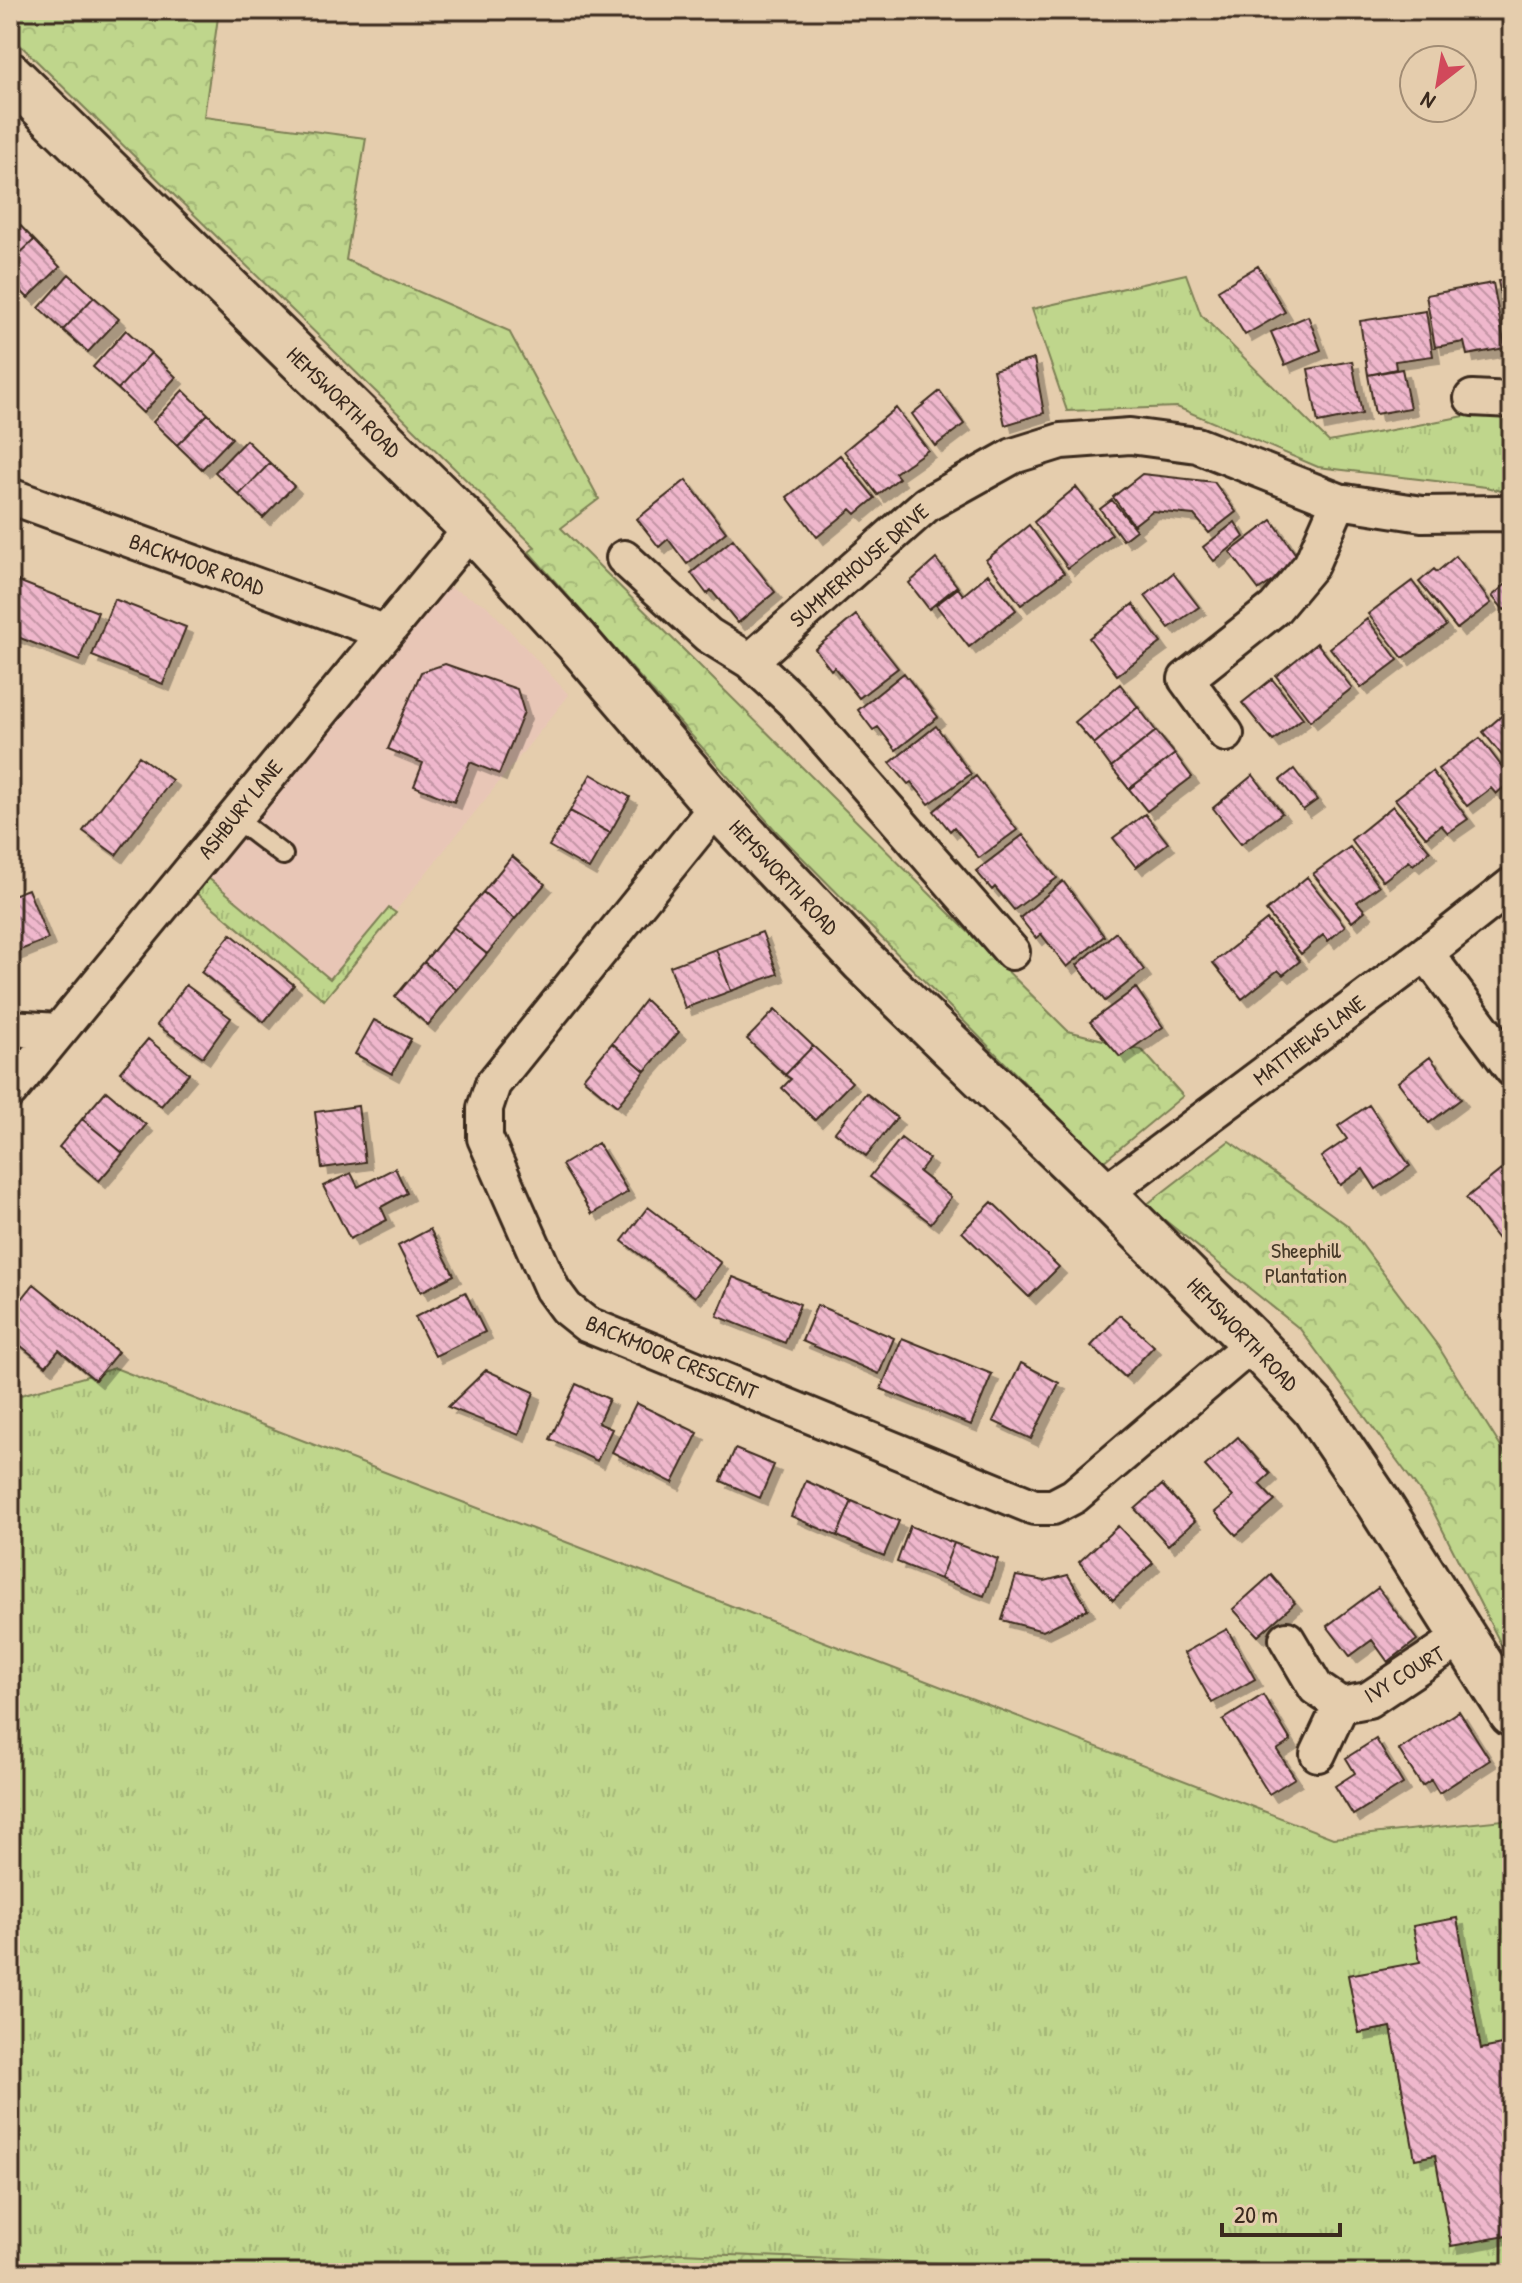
<svg xmlns="http://www.w3.org/2000/svg" width="1522" height="2283" font-family="'Patrick Hand',sans-serif">
  <defs>
    <pattern id="grass-tufts" width="24" height="20" patternUnits="userSpaceOnUse" patternTransform="scale(2)"><rect width="24" height="20" fill="#bfd68c"/><path d="M3 7l-1-3M5 7V3M7 7l1-3M15 17l-1-3M17 17v-4M19 17l1-3" fill="none" stroke="#a5b878"/></pattern>
    <pattern id="forest-crowns" width="20" height="18" patternUnits="userSpaceOnUse" patternTransform="scale(2)"><rect width="20" height="18" fill="#bfd68c"/><path d="M2 6a3 3 0 1 1 6 0M12 15a3 3 0 1 1 6 0" fill="none" stroke="#a5b878"/></pattern>
    <pattern id="building-back-hatch" width="6" height="6" patternUnits="userSpaceOnUse" patternTransform="scale(2)"><rect width="6" height="6" fill="#efb7cc"/><path d="M-1 5l2 2M0 0l6 6M5-1l2 2" fill="none" stroke="#c395a5"/></pattern>
    <filter id="shadow"><feDropShadow dx="7" dy="7" stdDeviation="0" flood-color="#0004"/></filter>
  </defs>
  <rect width="100%" height="100%" fill="#e5cdad"/>
  <filter id="ink" filterUnits="userSpaceOnUse"><feTurbulence type="fractalNoise" baseFrequency=".0125" numOctaves="2"/><feDisplacementMap in="SourceGraphic" scale="16" xChannelSelector="R" yChannelSelector="G"/><feConvolveMatrix kernelMatrix="1 2 1 2 8 2 1 2 1" color-interpolation-filters="sRGB"/></filter>
  <g filter="url(#ink)">
    <!-- built -->
    <path fill="#e8c6b6" d="M447 586 486 605 569 695 324 1000 195 892Z"/>
    <!-- grass -->
    <path fill="url(#grass-tufts)" stroke="#7d8055" stroke-width="2" d="M1186 274 1201 315 1329 442 1512 407V494L1486 487 1318 467 1177 407 1067 411 1032 309Z
      M207 877 330 979 389 908 396 913 324 1000 195 892Z
      M115 1368 1333 1838 1512 1819V2273H10V1398Z"/>
    <!-- forest -->
    <path fill="url(#forest-crowns)" stroke="#7d8055" stroke-width="2" d="M10 10H219L204 117 366 138 346 260 509 331 599 499 561 528 1068 1031 1142 1050 1183 1096 1103 1162 777 832 529 552 535 547 10 35Z
      M1229 1141 1347 1225 1438 1346 1512 1465V1666L1430 1505 1300 1329 1146 1205Z
      M680 2253 1012 2266 1016 2273H507Z"/>
    <!-- building -->
    <path fill="url(#building-back-hatch)" stroke="#3b2a1e" stroke-width="2" filter="url(#shadow)" d="M10 215 34 240 10 263Z
      M34 240 60 267 28 298 10 279V263Z
      M1258 266 1285 312 1245 335 1218 290Z
      M69 274 94 297 63 330 39 308Z
      M1512 278V346H1511L1498 281Z
      M1493 283 1505 348 1467 355 1464 342 1435 347 1426 295Z
      M94 297 119 319 88 352 63 330Z
      M1426 311 1433 356 1395 361 1396 369 1368 375 1360 321Z
      M1308 316 1321 350 1285 365 1271 332Z
      M126 330 151 353 118 389 93 367Z
      M151 353 176 377 143 413 118 389Z
      M1034 359 1044 413 1005 425 993 370Z
      M1352 361 1362 414 1318 423 1308 369Z
      M1402 369 1410 408 1375 414 1368 375Z
      M183 390 208 414 177 445 153 422Z
      M940 391 964 424 935 446 912 414Z
      M896 408 928 450 895 473 899 478 878 495 844 451Z
      M208 414 232 438 202 469 177 445Z
      M246 440 270 463 239 495 215 472Z
      M840 455 875 498 856 514 851 509 817 537 787 497Z
      M270 463 294 486 263 518 239 495Z
      M1142 474 1214 482 1236 512 1209 533 1194 515 1152 511 1134 525 1113 497Z
      M686 480 726 532 687 564 668 539 659 547 637 519Z
      M1076 487 1112 534 1068 568 1034 522Z
      M1112 500 1136 530 1123 540 1100 509Z
      M1272 520 1301 562 1259 590 1230 552Z
      M1235 522 1244 537 1214 561 1203 547Z
      M1029 525 1064 573 1021 605 986 560Z
      M733 539 775 592 738 623 711 590 707 594 691 573Z
      M1456 556 1491 603 1457 629 1419 582 1434 569 1437 572Z
      M936 559 957 586 929 609 909 583Z
      M1173 573 1199 607 1169 628 1145 596Z
      M988 574 1016 610 969 647 936 605 958 588 963 595Z
      M1512 579V604L1504 610 1492 596Z
      M18 581 98 612 79 661 10 634V601Z
      M1412 581 1446 626 1403 658 1368 614Z
      M114 599 186 627 163 684 92 656Z
      M1133 604 1161 643 1117 675 1089 638Z
      M856 615 898 668 859 698 834 667 831 670 815 649Z
      M1367 619 1398 660 1361 688 1330 648Z
      M1317 643 1352 688 1310 721 1276 676Z
      M445 664 517 689 524 712 499 774 470 762 454 802 414 786 423 763 388 749 421 672Z
      M904 673 938 717 896 750 878 727 873 730 858 710Z
      M1272 679 1303 718 1273 741 1242 703Z
      M1120 684 1138 707 1094 744 1075 722Z
      M1138 707 1156 731 1111 767 1094 744Z
      M1512 707V768L1483 732Z
      M936 726 971 774 929 804 911 782 908 784 890 763Z
      M1156 731 1175 754 1129 789 1111 767Z
      M1480 738 1512 780 1496 794 1491 788 1467 806 1438 769Z
      M1175 754 1192 777 1147 811 1129 789Z
      M139 756 172 780 116 855 83 831Z
      M1294 769 1317 800 1303 810 1280 780Z
      M1432 771 1468 819 1448 833 1441 825 1426 837 1395 799Z
      M591 774 630 797 610 833 570 811Z
      M1253 775 1282 813 1241 844 1213 808Z
      M976 776 1017 830 979 858 954 827 950 831 934 811Z
      M1393 806 1430 851 1413 865 1409 861 1383 881 1351 840Z
      M570 811 610 833 589 869 549 846Z
      M1145 814 1168 843 1136 867 1113 838Z
      M1023 835 1057 878 1014 910 995 887 992 890 976 871Z
      M1350 847 1379 886 1357 902 1365 911 1352 922 1313 874Z
      M512 856 545 884 515 919 483 892Z
      M1307 877 1345 926 1328 941 1323 935 1301 954 1266 911Z
      M1063 881 1104 936 1067 967 1041 934 1036 938 1020 918Z
      M28 889 48 939 13 953 10 946V896Z
      M483 892 515 919 487 954 453 927Z
      M1267 920 1300 961 1283 975 1278 970 1242 999 1213 963Z
      M453 927 487 954 457 990 424 962Z
      M762 932 778 974 731 991 716 949Z
      M1116 932 1144 970 1105 1001 1077 965Z
      M231 934 294 985 264 1022 201 972Z
      M716 949 731 991 685 1008 670 966Z
      M424 962 457 990 428 1025 395 997Z
      M186 985 231 1018 203 1057 157 1025Z
      M1136 988 1163 1027 1120 1057 1090 1022Z
      M645 1000 679 1032 645 1071 612 1043Z
      M775 1010 813 1046 785 1075 747 1039Z
      M374 1020 411 1039 392 1074 355 1054Z
      M148 1039 189 1073 161 1106 120 1072Z
      M612 1043 645 1071 617 1106 583 1078Z
      M813 1046 852 1082 815 1120 782 1088 791 1079 785 1075Z
      M1430 1057 1461 1099 1429 1123 1398 1082Z
      M106 1091 146 1125 123 1153 82 1119Z
      M866 1093 897 1118 866 1156 835 1132Z
      M1369 1105 1410 1166 1376 1189 1363 1169 1340 1185 1321 1157 1347 1139 1338 1126Z
      M358 1106 365 1162 322 1168 315 1112Z
      M82 1119 123 1153 99 1181 59 1147Z
      M901 1138 929 1159 919 1172 951 1197 931 1223 870 1177Z
      M598 1143 628 1192 592 1214 562 1165Z
      M395 1168 407 1193 381 1207 387 1220 350 1239 323 1186 351 1173 358 1187Z
      M1501 1170 1512 1183V1257L1466 1198Z
      M992 1202 1059 1267 1029 1297 962 1232Z
      M648 1207 721 1263 695 1297 622 1241Z
      M430 1229 454 1275 421 1292 398 1246Z
      M733 1277 800 1304 785 1343 717 1316Z
      M34 1284 118 1352 95 1380 59 1350 46 1366 10 1337V1314Z
      M465 1292 485 1332 435 1356 415 1317Z
      M817 1305 894 1338 879 1374 802 1341Z
      M1120 1315 1154 1346 1125 1377 1091 1346Z
      M902 1338 992 1374 971 1425 881 1389Z
      M1021 1363 1059 1383 1031 1439 993 1421Z
      M486 1370 534 1392 519 1435 448 1407Z
      M576 1384 609 1399 598 1423 612 1429 597 1461 550 1439Z
      M636 1403 698 1433 673 1483 612 1452Z
      M1238 1437 1270 1474 1259 1484 1275 1501 1236 1535 1215 1512 1233 1497 1205 1466Z
      M735 1449 774 1465 760 1498 721 1481Z
      M806 1481 852 1501 837 1536 791 1516Z
      M1162 1485 1195 1521 1168 1545 1135 1509Z
      M852 1501 899 1521 884 1556 837 1536Z
      M910 1526 954 1543 940 1579 897 1562Z
      M1118 1526 1153 1563 1113 1600 1079 1562Z
      M954 1543 998 1559 984 1596 940 1579Z
      M1068 1575 1088 1609 1043 1631 1002 1620 1016 1576 1045 1581Z
      M1271 1575 1295 1603 1258 1636 1233 1609Z
      M1378 1588 1417 1640 1388 1662 1372 1640 1350 1656 1327 1626Z
      M1227 1629 1255 1679 1212 1703 1184 1653Z
      M1263 1695 1291 1741 1277 1750 1295 1778 1269 1794 1223 1720Z
      M1459 1711 1490 1760 1439 1793 1431 1780 1422 1786 1399 1750Z
      M1376 1739 1403 1784 1353 1815 1335 1786 1355 1773 1346 1758Z
      M1457 1918 1481 2049 1512 2043V2235L1451 2246 1435 2155 1415 2159 1391 2027 1359 2033 1348 1975 1420 1962 1413 1926Z"/>
    <g fill="none" stroke-linecap="round" stroke-linejoin="round">
      <!-- service casing -->
      <g stroke="#3b2a1e" stroke-width="24">
        <path id="service" d="M233 817 283 855"/>
      </g>
      <!-- minor casing -->
      <g stroke="#3b2a1e" stroke-width="40">
        <path id="minor" d="M1472 398 1512 400
          M10 496 384 632
          M624 558 708 635 750 661 794 702 1012 952
          M750 661 927 504 1013 456 1061 441 1130 436 1197 445 1339 501 1422 514 1500 513 1512 515
          M1226 734 1186 679 1275 608 1311 565 1339 501
          M717 806 493 1084 485 1108V1138L552 1289 566 1308 586 1324 1034 1507H1053L1074 1496 1253 1343
          M1426 953 1512 1069
          M10 1028 58 1031
          M10 1091 472 528
          M1104 1194 1426 953 1512 885
          M1287 1639 1316 1688 1341 1705 1368 1700 1464 1636
          M1318 1754 1341 1705"/>
      </g>
      <!-- tertiary casing -->
      <g stroke="#3b2a1e" stroke-width="50">
        <path id="tertiary" d="M10 75 472 528 576 641 717 806 863 961 1104 1194 1253 1343 1314 1408 1379 1504 1512 1714"/>
      </g>
      <!-- service -->
      <use href="#service" stroke="#e5cdad" stroke-width="18"/>
      <!-- minor -->
      <use href="#minor" stroke="#e5cdad" stroke-width="34"/>
      <!-- tertiary -->
      <use href="#tertiary" stroke="#e5cdad" stroke-width="44"/>
    </g>
  </g>
  <g text-anchor="middle" dominant-baseline="central" stroke-width="7" stroke-linejoin="round" paint-order="stroke">
    <!-- street labels -->
    <g font-size="22" fill="#3b2a1e" stroke="#e5cdad">
      <text transform="translate(344 402) rotate(44)">HEMSWORTH ROAD</text>
      <text transform="translate(197 564) rotate(20)">BACKMOOR ROAD</text>
      <text transform="translate(859 565) rotate(-41)">SUMMERHOUSE DRIVE</text>
      <text transform="translate(240 809) rotate(-51)">ASHBURY LANE</text>
      <text transform="translate(784 877) rotate(47)">HEMSWORTH ROAD</text>
      <text transform="translate(1309 1040) rotate(-37)">MATTHEWS LANE</text>
      <text transform="translate(1243 1334) rotate(46)">HEMSWORTH ROAD</text>
      <text transform="translate(672 1357) rotate(23)">BACKMOOR CRESCENT</text>
      <text transform="translate(1404 1674) rotate(-31)">IVY COURT</text>
    </g>
    <!-- park labels -->
    <g font-size="22" fill="#483b29" stroke="#e5cdad">
      <text x="1306" y="1250">Sheephill<tspan x="1306" dy="25">Plantation</tspan></text>
    </g>
  </g>
  <!-- margin -->
  <rect width="1522" height="2283" fill="none" stroke="#e5cdad" stroke-width="40"/>
  <rect x="20" y="20" width="1482" height="2243" fill="none" stroke="#3b2a1e" stroke-width="3" filter="url(#ink)"/>
  <!-- north arrow -->
  <g transform="translate(1438 84) rotate(211)"><circle r="38" fill="#e5cdad" stroke="#a18c74" stroke-width="2"/>
  <path d="M0-6L14 30L0 20L-14 30Z" fill="#d1495b"/>
  <text y="-12" font-size="22" font-weight="bold" text-anchor="middle" fill="#3b2a1e">N</text>
  </g>
  <!-- scale -->
  <path d="M1222 2223v12h118v-12" fill="none" stroke="#3b2a1e" stroke-width="4"/>
  <text x="1234" y="2223" font-size="24" fill="#3b2a1e" stroke="#e5cdad" stroke-width="6" paint-order="stroke">20 m</text>
</svg>
